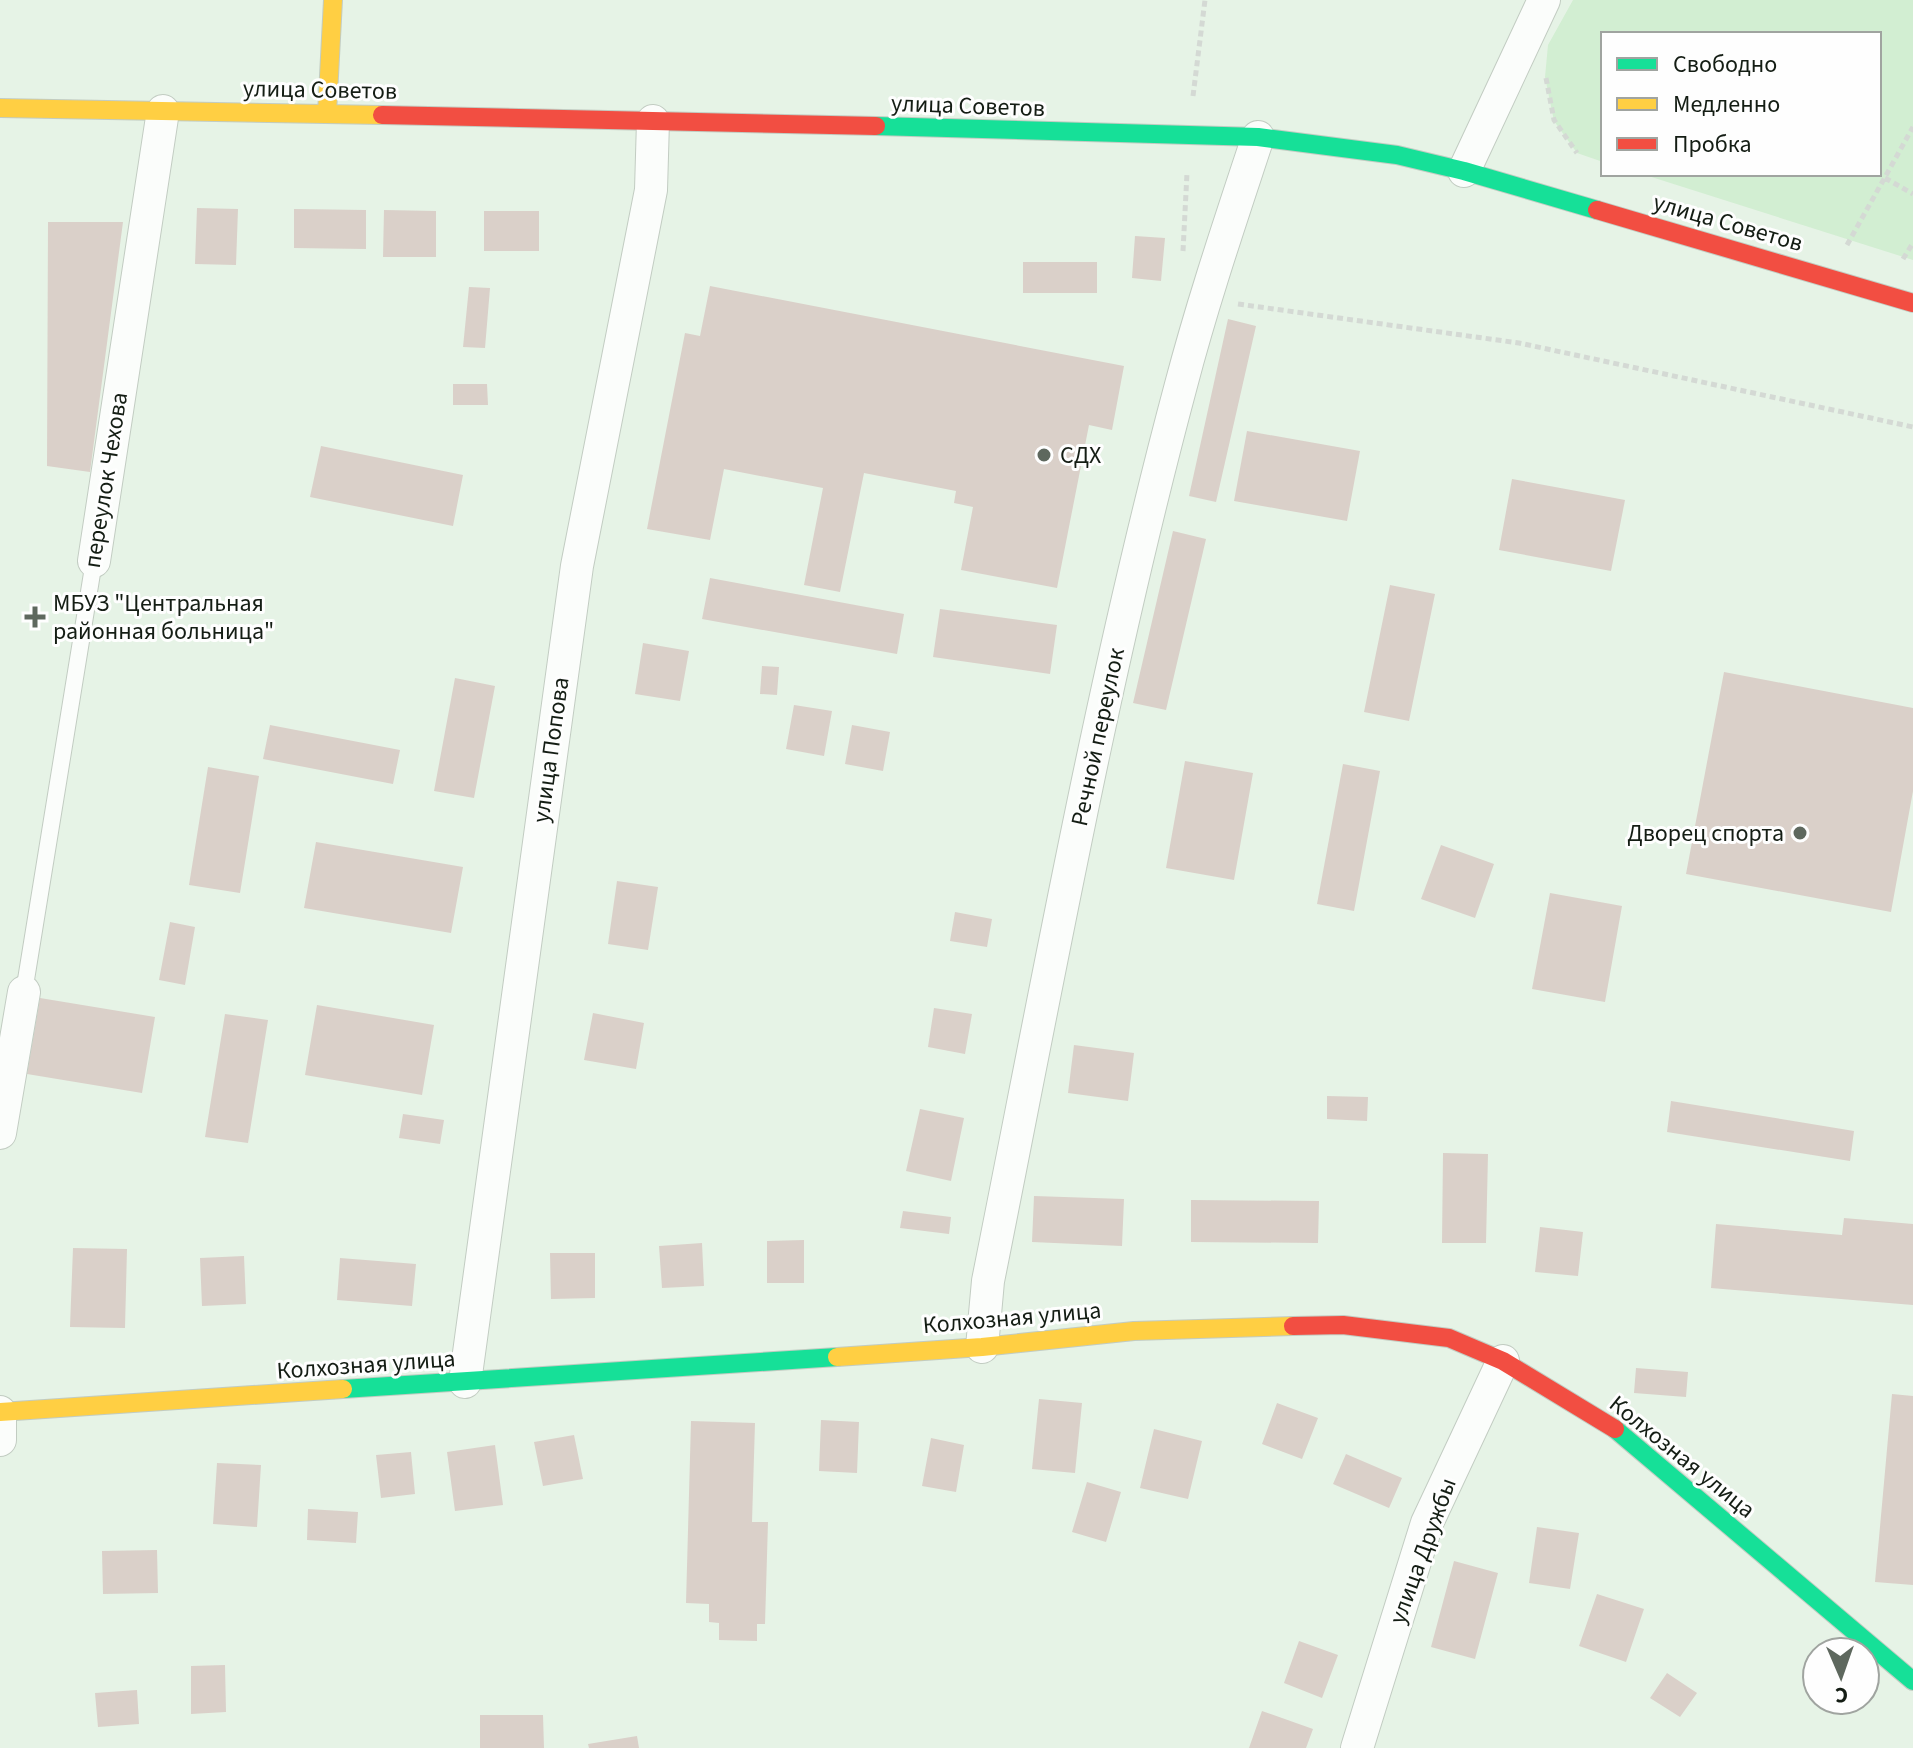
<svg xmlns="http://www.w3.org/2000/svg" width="1913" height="1748" font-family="'Source Sans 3',sans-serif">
  <rect width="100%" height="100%" fill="#e6f3e6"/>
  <!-- green -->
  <path fill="#d2eed2" d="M1573 0H1913V260L1642 174H1879V34H1603V162L1577 153 1554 121 1545 77 1548 45Z"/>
  <!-- building -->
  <path fill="#dad0c9" d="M197 208 238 209 236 265 195 264Z
    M294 209 366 210V249L294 248Z
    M384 210 436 211V257H383Z
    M484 211H539V251H484Z
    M48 222H123L90 472 47 466Z
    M1135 236 1165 238 1161 281 1132 278Z
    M1023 262H1097V293H1023Z
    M710 286 1124 366 1112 430 1089 425 1057 588 961 570 973 507 954 503 956 491 864 473 840 592 804 585 823 488 724 469 710 540 647 529 685 333 700 336Z
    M469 287 490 288 485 348 463 347Z
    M1228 319 1256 326 1216 502 1189 496Z
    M453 384H487L488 405H453Z
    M1247 431 1360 451 1347 521 1234 501Z
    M321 446 463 475 453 526 310 497Z
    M1512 479 1625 500 1611 571 1499 550Z
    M1173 531 1206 539 1166 710 1133 703Z
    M710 578 904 614 897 654 702 619Z
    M1390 585 1435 594 1409 721 1364 712Z
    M940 609 1057 625 1050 674 933 657Z
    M643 643 689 651 680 701 635 694Z
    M762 666 779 667 777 695 760 694Z
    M1724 672 1913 708V791L1891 912 1686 874Z
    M455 678 495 686 474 798 434 791Z
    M794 705 832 711 824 756 786 749Z
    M270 725 400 750 393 784 263 759Z
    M852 725 890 732 883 771 845 764Z
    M1185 761 1253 773 1234 880 1166 868Z
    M1343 764 1380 771 1354 911 1317 904Z
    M208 767 259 776 240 893 189 885Z
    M316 842 463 867 451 933 304 908Z
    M1441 845 1494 864 1475 918 1421 899Z
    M617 881 658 887 648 950 608 944Z
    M1550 893 1622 906 1605 1002 1532 989Z
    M955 912 992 919 987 947 950 941Z
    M170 922 195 927 185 985 159 980Z
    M40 998 155 1017 142 1093 27 1074Z
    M317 1005 434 1025 422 1095 305 1075Z
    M934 1008 972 1014 965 1054 928 1047Z
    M593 1013 644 1023 636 1069 584 1060Z
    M225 1014 268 1020 248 1143 205 1137Z
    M1074 1045 1134 1053 1128 1101 1068 1093Z
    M1327 1096 1368 1097 1367 1121 1327 1119Z
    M1671 1101 1854 1131 1850 1161 1667 1132Z
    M920 1109 964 1118 951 1181 906 1171Z
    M403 1114 444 1120 440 1144 399 1138Z
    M1443 1153 1488 1154 1486 1243H1442Z
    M1034 1196 1124 1199 1122 1246 1032 1242Z
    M1191 1200 1319 1201 1318 1243 1191 1242Z
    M903 1211 951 1217 949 1234 900 1228Z
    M1844 1218 1913 1224V1305L1711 1288 1716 1224 1842 1235Z
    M1540 1227 1583 1232 1578 1276 1535 1272Z
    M804 1240V1283H767V1241Z
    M702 1243 704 1286 662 1288 659 1246Z
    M73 1248 127 1249 125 1328 70 1327Z
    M550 1253H595V1298L551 1299Z
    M244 1256 246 1304 202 1306 200 1258Z
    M340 1258 416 1264 412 1306 337 1300Z
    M1636 1368 1688 1372 1686 1397 1634 1393Z
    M1892 1394 1913 1396V1585L1875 1582Z
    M1039 1399 1082 1403 1075 1473 1032 1469Z
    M1277 1403 1318 1418 1302 1459 1262 1444Z
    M821 1420 859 1422 857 1473 819 1471Z
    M691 1421 755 1423 752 1522H768L765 1624H757V1641L719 1640V1623L709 1622V1604L686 1603Z
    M1154 1429 1202 1441 1188 1499 1140 1488Z
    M574 1435 583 1479 543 1486 534 1442Z
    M931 1438 964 1445 956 1492 922 1486Z
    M495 1445 503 1505 455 1511 447 1452Z
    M411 1452 415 1494 381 1498 376 1455Z
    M1346 1454 1402 1478 1389 1508 1333 1484Z
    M217 1463 261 1465 257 1527 213 1524Z
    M1087 1482 1121 1492 1106 1542 1072 1532Z
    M308 1509 358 1512 356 1543 307 1540Z
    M1537 1527 1579 1533 1570 1589 1529 1583Z
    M157 1550 158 1593 103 1594 102 1551Z
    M1454 1561 1498 1573 1475 1659 1431 1647Z
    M1597 1594 1644 1609 1626 1662 1579 1646Z
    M1299 1641 1338 1655 1322 1698 1284 1683Z
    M225 1665 226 1712 191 1714V1666Z
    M1667 1673 1697 1693 1680 1717 1650 1698Z
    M137 1690 139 1724 98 1727 95 1693Z
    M1262 1711 1313 1729 1306 1748H1249Z
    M480 1715H543L544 1748H480Z
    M637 1736 639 1748H589L588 1744Z"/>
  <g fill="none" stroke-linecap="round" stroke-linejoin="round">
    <!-- lane casing -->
    <g stroke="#c2ccc2" stroke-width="18">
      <path id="lane" d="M24 992 94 561"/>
    </g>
    <!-- street casing -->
    <g stroke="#c2ccc2" stroke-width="34">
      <path id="street" d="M1464 171 1544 0
        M94 561 163 111
        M0 1133 24 992
        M982 1347 988 1281C1048 981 1102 680 1181 385 1203 301 1231 219 1258 137
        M465 1382 577 566 651 190 653 121
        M0 1440V1412
        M1357 1748 1427 1523 1503 1361"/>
    </g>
    <!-- fast casing -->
    <g stroke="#c2ccc2" stroke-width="20">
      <path id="fast" d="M876 126 1258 137 1397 155 1464 171 1597 210
        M343 1389 837 1357
        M1615 1429 1913 1681"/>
    </g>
    <!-- slow casing -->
    <g stroke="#c2ccc2" stroke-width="20">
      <path id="slow" d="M0 108 382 115
        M327 114 333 0
        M837 1357 982 1347 1134 1331 1293 1326
        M0 1412 343 1389"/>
    </g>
    <!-- jam casing -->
    <g stroke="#c2ccc2" stroke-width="20">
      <path id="jam" d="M382 115 876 126
        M1597 210 1913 303
        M1293 1326 1343 1325 1449 1338 1503 1361 1615 1429"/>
    </g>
    <!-- path -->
    <path stroke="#d4d9d4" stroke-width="5" stroke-dasharray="6 4" stroke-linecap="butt" d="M1546 78 1554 120 1577 153
      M1193 96 1205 0
      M1885 178 1913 194
      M1847 245 1913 127
      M1183 251 1187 173
      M1903 259 1913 243
      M1238 304 1519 343 1913 427"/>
    <!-- lane -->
    <use href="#lane" stroke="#fbfdfb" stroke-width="16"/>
    <!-- street -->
    <use href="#street" stroke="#fbfdfb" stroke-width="32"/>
    <!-- fast -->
    <use href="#fast" stroke="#16e098" stroke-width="18"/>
    <!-- slow -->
    <use href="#slow" stroke="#ffcf43" stroke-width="18"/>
    <!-- jam -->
    <use href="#jam" stroke="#f24e42" stroke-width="18"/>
  </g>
  <!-- markers -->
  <g fill="#5e685e" stroke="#fefefe" stroke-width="3">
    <circle cx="1044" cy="455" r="8"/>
    <path d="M31 605h8v8h8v8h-8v8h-8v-8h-8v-8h8z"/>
    <circle cx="1800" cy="833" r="8"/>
  </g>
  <g text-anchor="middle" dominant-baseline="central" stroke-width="6" stroke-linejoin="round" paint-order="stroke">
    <!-- street labels -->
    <g font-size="24" fill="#141d14" stroke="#fefefe">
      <text transform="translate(320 90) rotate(1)">улица Советов</text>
      <text transform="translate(968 106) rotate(2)">улица Советов</text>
      <text transform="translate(1728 223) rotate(16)">улица Советов</text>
      <text transform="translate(106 480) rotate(-81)">переулок Чехова</text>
      <text transform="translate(1098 737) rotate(-78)">Речной переулок</text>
      <text transform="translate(551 750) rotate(-82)">улица Попова</text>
      <text transform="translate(1012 1318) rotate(-5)">Колхозная улица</text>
      <text transform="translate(366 1365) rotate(-4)">Колхозная улица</text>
      <text transform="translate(1682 1457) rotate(39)">Колхозная улица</text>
      <text transform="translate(1423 1551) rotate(-70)">улица Дружбы</text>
    </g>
    <!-- poi labels -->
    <g font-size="24" fill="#141d14" stroke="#fefefe" text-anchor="start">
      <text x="1060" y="455">СДХ</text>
      <text x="53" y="603">МБУЗ "Центральная<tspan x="53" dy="28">районная больница"</tspan></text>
      <text x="1784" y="833" text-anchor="end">Дворец спорта</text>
    </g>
  </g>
  <!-- legend -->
  <rect x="1601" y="32" width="280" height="144" fill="#fefefe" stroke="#a0a4a0" stroke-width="2"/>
  <rect x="1617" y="58" width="40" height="12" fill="#16e098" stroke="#a0a4a0" stroke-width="2"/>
  <text x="1673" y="72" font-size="24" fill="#141d14">Свободно</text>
  <rect x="1617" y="98" width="40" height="12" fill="#ffcf43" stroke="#a0a4a0" stroke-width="2"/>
  <text x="1673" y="112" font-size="24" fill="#141d14">Медленно</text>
  <rect x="1617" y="138" width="40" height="12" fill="#f24e42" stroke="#a0a4a0" stroke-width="2"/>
  <text x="1673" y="152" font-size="24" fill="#141d14">Пробка</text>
  <!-- north arrow -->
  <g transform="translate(1841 1676) rotate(178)"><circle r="38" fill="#fefefe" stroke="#a0a4a0" stroke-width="2"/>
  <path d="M0-6L14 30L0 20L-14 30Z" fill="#5e685e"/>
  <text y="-12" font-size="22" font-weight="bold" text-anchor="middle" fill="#141d14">С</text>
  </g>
</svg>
